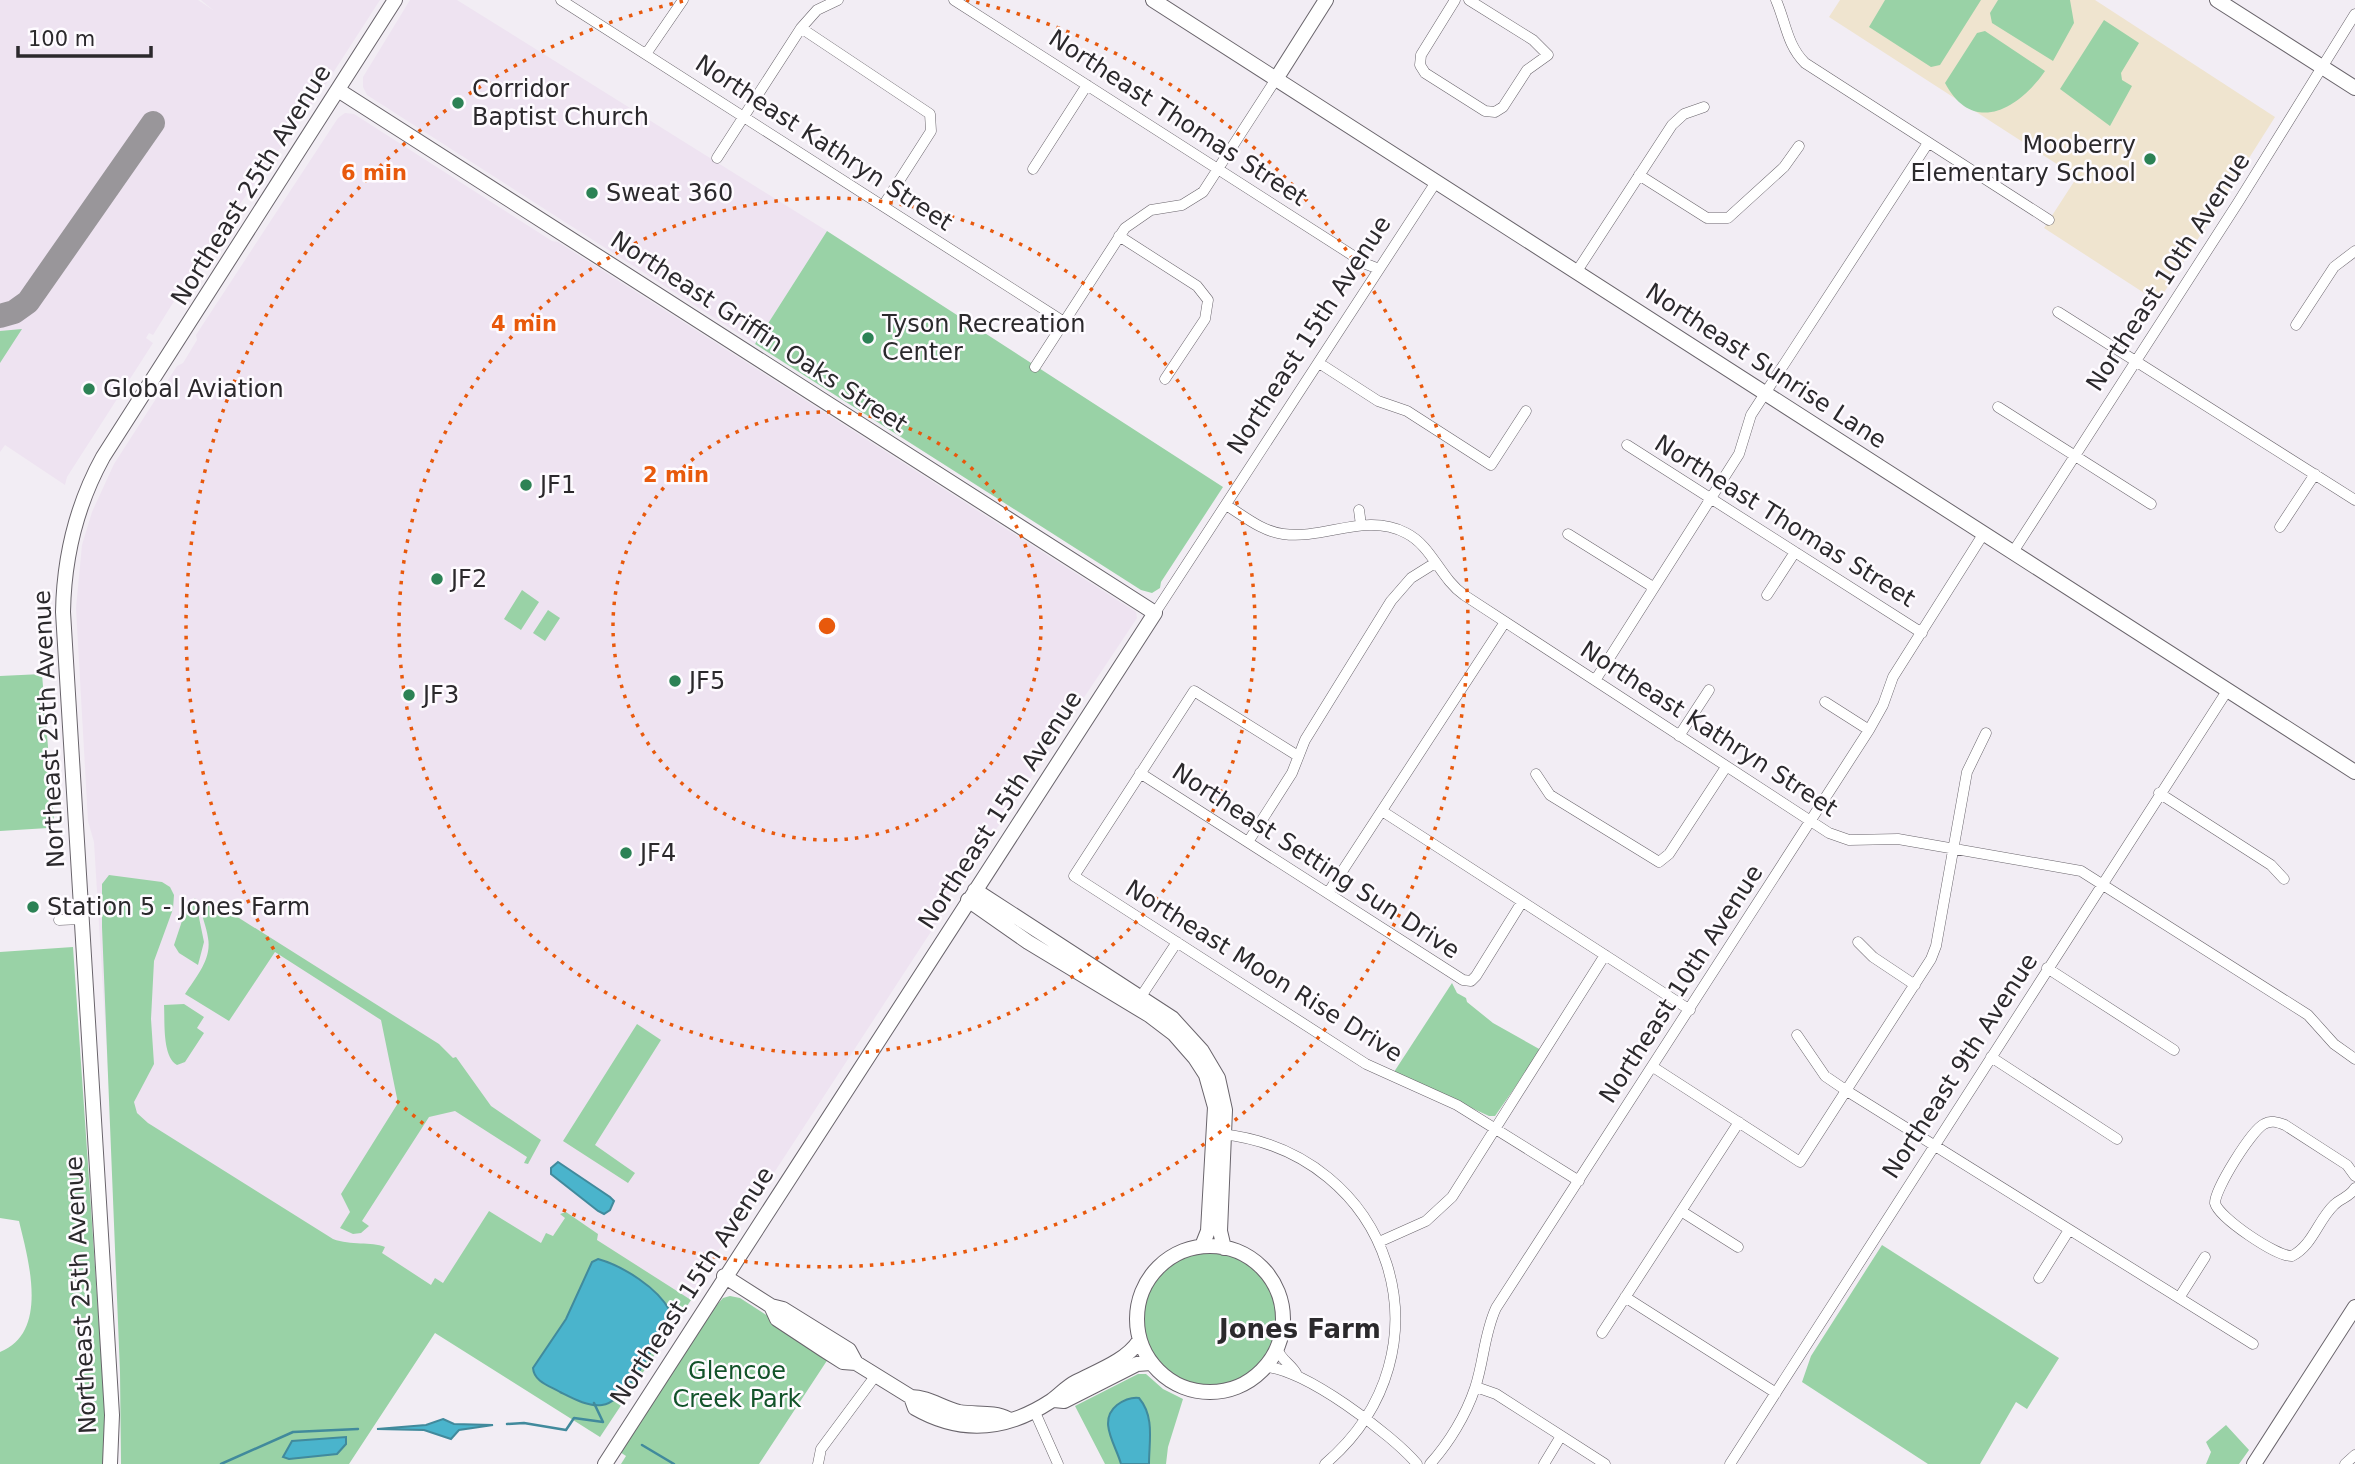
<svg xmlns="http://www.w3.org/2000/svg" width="2355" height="1464" font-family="'DejaVu Sans',sans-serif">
  <rect width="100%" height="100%" fill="#f2edf4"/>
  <!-- built -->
  <path fill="#eee3f1" d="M0 0H198L213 10 201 0H380L320 93 199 261 153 335 149 333 146 338 153 343 67 477 65 485 5 445 0 452Z
    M410 0H457L827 231 755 344 367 95 363 87V77Z
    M345 113 354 114 552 241 558 242 1136 612 1137 618 967 873 961 875 949 893V904L768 1182 701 1274 699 1289 600 1437 111 1121 94 842 88 821 76 608 82 545 92 512 114 464 177 366 183 363 197 340 196 335 338 118Z"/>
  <!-- education -->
  <path fill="#efe4cf" d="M1840 0H2095L2275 117 2158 302 2044 228 2077 177 1829 17Z"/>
  <!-- green -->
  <path fill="#99d2a6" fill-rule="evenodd" d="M1885 0H1981L1940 65 1931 67 1869 27Z
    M1998 0H2070L2074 23 2053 61 1992 23 1990 13Z
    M2104 20 2139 43 2121 73 2122 80 2132 86 2110 126 2060 89Z
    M1985 31 2045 71C2019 109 1973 136 1945 83L1977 33Z
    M827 231 1223 487 1161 582 1160 588 1152 593 1141 590 755 344Z
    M22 329 0 363V331Z
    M522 590 539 602 521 630 504 619Z
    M548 610 560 618 545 641 533 633Z
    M42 674 54 820 48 828 0 831V676Z
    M109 875 162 882 170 887 174 895 173 909 154 961 151 1019 154 1064 134 1102 137 1113 148 1123 333 1239C351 1246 371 1241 385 1247L382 1253 431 1285 435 1278 443 1283 489 1211 541 1243 546 1233 553 1236 565 1218 560 1214 566 1212 598 1234 597 1240 691 1300 600 1437 435 1333 349 1464H121L120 1372 102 927V884ZM598 1259 668 1320 634 1378 619 1396 595 1404 533 1368 566 1319 592 1262Z
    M195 898 204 942 198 965 179 953 174 945 184 915Z
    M209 899 439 1044 453 1058 456 1057 491 1106 541 1140 528 1164 524 1163 527 1157 455 1111 429 1117 362 1221 369 1226 361 1233 353 1234 340 1228 350 1212 341 1194 398 1103 381 1020 275 952 229 1021 185 994C196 977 212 959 208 938 206 923 199 915 203 900Z
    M73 947 105 1412 104 1464H0V1352C50 1332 28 1259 19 1221L0 1218V952Z
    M1452 983 1457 993 1466 998 1467 1002 1493 1023 1541 1050 1495 1116H1489L1394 1072Z
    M184 1004 204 1017 197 1028 204 1033 185 1062 177 1065C162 1057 165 1021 164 1005Z
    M637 1024 661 1040 595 1145 635 1173 628 1183 563 1141Z
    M1882 1245 2059 1358 2027 1409 2016 1402 1980 1464H1928L1802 1382 1811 1356Z
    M1141 1319a69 69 0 1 1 138 0a69 69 0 1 1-138 0Z
    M730 1296 740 1298 830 1356 759 1464H621L626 1456 620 1452 715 1307 723 1298Z
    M1138 1374H1146L1163 1389 1183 1399 1168 1447 1166 1464H1105L1075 1406Z
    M2226 1425 2249 1450 2239 1464H2206L2211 1452 2206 1442Z"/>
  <!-- water -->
  <path fill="#4ab4cc" stroke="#418a9c" stroke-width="2" d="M558 1162 610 1197 614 1201 610 1210 604 1214 598 1211 551 1174V1168Z
    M598 1259C623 1266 658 1288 670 1311L668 1320C655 1342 629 1401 602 1405 588 1407 572 1398 560 1392 550 1386 534 1382 533 1368L566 1319 592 1262Z
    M1139 1398C1155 1417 1149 1441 1149 1464H1121C1116 1445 1097 1421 1117 1405 1124 1400 1131 1397 1139 1398Z
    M443 1419 454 1424 493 1425 459 1430 451 1439 424 1430 377 1429 426 1425Z
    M346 1437V1444L337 1454 289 1459 283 1457 292 1441Z"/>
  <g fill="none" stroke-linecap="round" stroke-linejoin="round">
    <!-- stream -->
    <path stroke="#418a9c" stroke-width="2.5" d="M507 1424 524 1423 566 1430 574 1418 603 1422 594 1403
      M642 1445 674 1464
      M221 1464 293 1432 358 1429"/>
    <!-- taxiway -->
    <path stroke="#99969a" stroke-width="24" d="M0 316 14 312 28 302 153 123"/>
    <!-- street casing -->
    <g stroke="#69646b" stroke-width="11">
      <path id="street" d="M561 0 1064 322
        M954 0 1366 264 1379 269
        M1455 0 1421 55 1420 65 1425 73 1485 111 1495 112 1503 107 1527 70 1548 55 1533 40 1469 0
        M1776 0C1786 23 1787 45 1805 63L2049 220
        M801 28 930 114 931 131 883 206
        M646 54 683 0
        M717 158 801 28 817 10 838 0
        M1033 169 1087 85
        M1639 175 1707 218H1728L1784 167 1799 146
        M1119 236 1197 286 1208 300 1205 319 1165 379
        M1577 271 1672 125 1684 114 1704 107
        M2058 312 2355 500
        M2296 325 2334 267 2355 251
        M1319 363 1378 401 1407 411 1491 465 1526 411
        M1035 367 1125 228 1151 210 1182 205 1203 192 1276 79
        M1998 407 2151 504
        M1627 445 1922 633
        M1226 505C1244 516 1261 531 1283 534 1324 540 1366 512 1406 533 1432 546 1440 578 1464 595L1829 833 1849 840 1898 839 2081 871 2308 1015 2334 1044 2355 1059
        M1359 510 1361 525
        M2280 527 2315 474
        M1568 534 1653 587
        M2013 552 2239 201 2355 14
        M1767 595 1795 552
        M1155 613 1436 182
        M1596 679 1739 454 1751 415 1928 143
        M1825 702 1869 730
        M1679 736 1709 690
        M1298 756 1194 691 1074 876 1366 1064 1457 1105 1579 1181
        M1140 773 1463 980 1471 981 1476 976 1522 902
        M1536 774 1550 795 1659 862 1669 854 1726 767
        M2159 793 2271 865 2284 879
        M1382 811 1690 1010
        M1248 842 1292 773 1305 740 1391 601 1411 578 1435 563
        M1328 893 1505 622
        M59 920 82 919
        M1858 942 1873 957 1915 985
        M2047 968 2174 1050
        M1140 998 1177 942
        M1797 1035 1825 1076 1847 1091 2253 1344
        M1991 1057 2117 1139
        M1653 1067 1800 1162 1931 959 1936 946 1967 772 1986 733
        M1221 1134C1392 1152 1457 1352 1325 1464
        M2355 1176 2347 1165 2285 1125C2277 1122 2271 1120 2264 1124 2251 1131 2215 1189 2215 1203 2219 1218 2277 1257 2292 1256 2313 1245 2318 1220 2334 1205 2341 1198 2350 1197 2355 1188
        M1681 1211 1738 1247
        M1379 1242 1426 1221 1452 1197 1605 955
        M2039 1278 2069 1230
        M1625 1297 1776 1393
        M2179 1298 2205 1257
        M1602 1333 1739 1122
        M1277 1348C1281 1361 1292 1364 1297 1375
        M1265 1367C1302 1367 1393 1435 1417 1464
        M1476 1387 1496 1394 1605 1464
        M1034 1410 1058 1464
        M818 1464 821 1449 876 1375
        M1430 1464C1449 1443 1466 1415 1475 1388 1484 1361 1484 1334 1496 1308L1869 730 1883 705 1893 677 1984 533
        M1544 1464 1561 1436
        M1730 1464 2227 691
        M2345 1464 2355 1455"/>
    </g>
    <!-- secondary casing -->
    <g stroke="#69646b" stroke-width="16">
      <path id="secondary" d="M1153 0 2355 772
        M2217 0 2355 88
        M1276 79 1326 0
        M338 90 1155 613 605 1464
        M975 890 1172 1018 1202 1051 1218 1078 1225 1110 1220 1231 1224 1248
        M968 900 1028 942 1149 1015 1174 1034 1195 1058 1206 1075 1215 1107 1208 1231 1202 1246
        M1137 1319a73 73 0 1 1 146 0a73 73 0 1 1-146 0Z
        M724 1276 771 1306 783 1309 849 1350 856 1363
        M771 1306 777 1319 824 1350 843 1362 856 1363 911 1397C928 1397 942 1408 959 1412 975 1415 993 1411 1008 1419
        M911 1397 915 1408C962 1435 1007 1430 1051 1401 1060 1395 1066 1387 1076 1382 1097 1371 1126 1361 1139 1341
        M1054 1400 1064 1401 1137 1364 1151 1363
        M110 1464 112 1415 63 612C64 556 76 506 103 457L395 0
        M2254 1464 2355 1307"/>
    </g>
    <!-- street -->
    <use href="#street" stroke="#fff" stroke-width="10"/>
    <!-- secondary -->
    <use href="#secondary" stroke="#fff" stroke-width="14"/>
  </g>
  <!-- distance rings -->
  <g fill="none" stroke="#e8590c" stroke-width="3.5" stroke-dasharray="3.5 7">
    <circle cx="827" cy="626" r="214"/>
    <circle cx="827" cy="626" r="428"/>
    <path d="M966 0A641 641 0 1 1 688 0"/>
  </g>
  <!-- markers -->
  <g fill="#2c8255" stroke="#fefbff" stroke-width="2.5">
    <circle cx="458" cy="103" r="7"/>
    <circle cx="2150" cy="159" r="7"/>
    <circle cx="592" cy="193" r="7"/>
    <circle cx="868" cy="338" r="7"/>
    <circle cx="89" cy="389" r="7"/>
    <circle cx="526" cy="485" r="7"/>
    <circle cx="437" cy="579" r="7"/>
    <circle cx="675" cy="681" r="7"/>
    <circle cx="409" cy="695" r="7"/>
    <circle cx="626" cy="853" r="7"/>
    <circle cx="33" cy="907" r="7"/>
  </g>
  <g text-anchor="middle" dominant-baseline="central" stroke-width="5" stroke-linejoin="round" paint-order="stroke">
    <!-- poi labels -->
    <g font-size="24" fill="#2b292c" stroke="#fefbff" text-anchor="start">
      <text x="472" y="89">Corridor<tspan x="472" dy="28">Baptist Church</tspan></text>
      <text x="2136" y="145" text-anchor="end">Mooberry<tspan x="2136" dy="28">Elementary School</tspan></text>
      <text x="606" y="193">Sweat 360</text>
      <text x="882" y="324">Tyson Recreation<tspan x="882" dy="28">Center</tspan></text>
      <text x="103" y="389">Global Aviation</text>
      <text x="540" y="485">JF1</text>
      <text x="451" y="579">JF2</text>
      <text x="689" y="681">JF5</text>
      <text x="423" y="695">JF3</text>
      <text x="640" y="853">JF4</text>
      <text x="47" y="907">Station 5 - Jones Farm</text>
    </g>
    <!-- street labels -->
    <g font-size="24" fill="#2b292c" stroke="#fefbff">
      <text transform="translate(1178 118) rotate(33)">Northeast Thomas Street</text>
      <text transform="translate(824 143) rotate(33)">Northeast Kathryn Street</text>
      <text transform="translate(251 185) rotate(-58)">Northeast 25th Avenue</text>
      <text transform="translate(2168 272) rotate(-57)">Northeast 10th Avenue</text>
      <text transform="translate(759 332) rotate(33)">Northeast Griffin Oaks Street</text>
      <text transform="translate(1309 335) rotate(-57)">Northeast 15th Avenue</text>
      <text transform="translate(1766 366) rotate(33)">Northeast Sunrise Lane</text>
      <text transform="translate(1785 521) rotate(32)">Northeast Thomas Street</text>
      <text transform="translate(49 729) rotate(-93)">Northeast 25th Avenue</text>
      <text transform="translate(1709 729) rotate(33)">Northeast Kathryn Street</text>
      <text transform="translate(1000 810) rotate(-57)">Northeast 15th Avenue</text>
      <text transform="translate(1316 861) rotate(33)">Northeast Setting Sun Drive</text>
      <text transform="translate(1264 971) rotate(32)">Northeast Moon Rise Drive</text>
      <text transform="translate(1681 984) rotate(-57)">Northeast 10th Avenue</text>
      <text transform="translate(1960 1066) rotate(-57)">Northeast 9th Avenue</text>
      <text transform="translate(692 1286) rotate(-57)">Northeast 15th Avenue</text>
      <text transform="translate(81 1295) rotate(-93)">Northeast 25th Avenue</text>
    </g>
    <!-- park labels -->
    <g font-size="24" fill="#12532a" stroke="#fefbff">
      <text x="737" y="1371">Glencoe<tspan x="737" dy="28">Creek Park</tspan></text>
    </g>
    <!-- neighbourhood labels -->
    <g font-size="26" font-weight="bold" fill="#2b292c" stroke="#fefbff">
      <text x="1300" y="1329">Jones Farm</text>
    </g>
  </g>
  <circle cx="827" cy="626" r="10" fill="#e8590c" stroke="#fefbff" stroke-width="3.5"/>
  <g font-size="21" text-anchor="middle" font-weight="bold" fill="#e8590c" stroke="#fefbff" stroke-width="5" stroke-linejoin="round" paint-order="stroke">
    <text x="374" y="180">6 min</text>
    <text x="524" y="331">4 min</text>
    <text x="676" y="482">2 min</text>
  </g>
  <!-- scale -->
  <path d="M18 46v10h133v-10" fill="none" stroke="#2b292c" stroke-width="3.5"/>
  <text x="28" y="46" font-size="21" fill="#2b292c" stroke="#fefbff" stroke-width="5" paint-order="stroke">100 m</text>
</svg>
